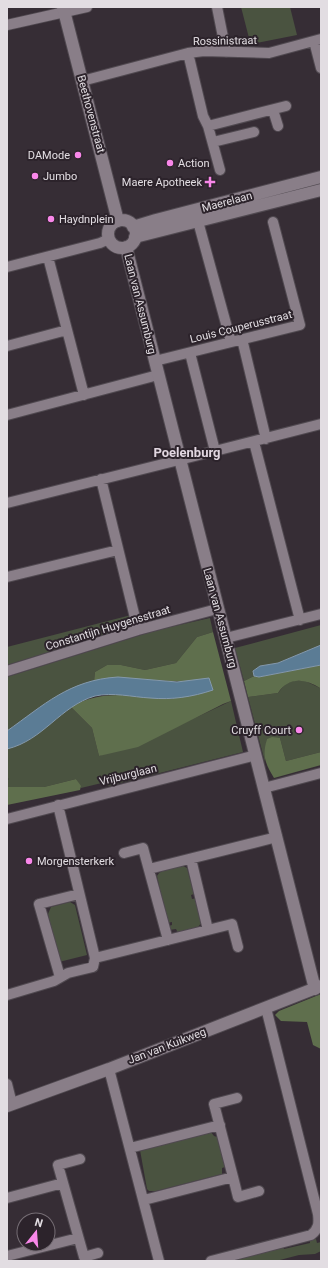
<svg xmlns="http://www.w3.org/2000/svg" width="328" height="1268" font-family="Roboto,sans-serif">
  <rect width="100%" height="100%" fill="#362d35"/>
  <!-- green -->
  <path fill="#4a5340" d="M241 7H290L297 35 252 44 249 38Z
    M131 615 133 626 7 665V647Z
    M210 618 213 632 197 637 176 663 145 670 121 665H107L95 672 94 681C56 692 38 709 7 731V677L157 630Z
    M321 625V645L278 663 260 666 253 671 254 676 244 681 235 648Z
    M294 681H305L320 688 321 752 286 761 280 738 267 739 265 762 248 697 278 693 286 683Z
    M231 701 243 752 108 786 106 782 81 788 76 779 44 787H7V780L9 779 7 778V749L27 740 71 707 92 728 99 756 178 726Z
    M183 866 187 868 194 894 191 895 192 899 197 898 202 922 198 927 178 933 176 929 169 930V926L172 925V922L167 923 157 876C161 868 175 868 183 866Z
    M70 902 75 905 87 955 59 962 48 914 51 907Z
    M210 1131 214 1136 217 1137 225 1167 222 1168V1174L156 1191H149L147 1189 140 1150Z
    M316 1239 317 1243 321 1242V1251L315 1254 299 1255 276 1261H227L283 1247 284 1249 310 1243V1240Z"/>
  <!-- forest -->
  <path fill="#5f6f4d" d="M213 632 231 701 223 704 138 747 99 756 92 728 71 707C104 688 137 697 172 699L191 682 106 678 94 681 95 672 107 665H121L145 670 176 663 197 637Z
    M321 665V700L320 688C305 678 288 677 278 693L248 697 244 681 254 676 259 677Z
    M272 737 280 738 286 761 321 752V765L274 778C265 763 262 756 267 739Z
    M76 779 81 786 80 790 7 805V787H44Z
    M321 994V1049L313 1045 307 1022 281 1021 275 1015 279 1011Z"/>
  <!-- water -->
  <path fill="#5b7c95" stroke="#8499ac" d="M321 645V665L259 677 254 676 253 671 260 666 278 663Z
    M118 677 177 682 209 678 213 690C192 697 172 700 150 698 132 697 113 692 95 696 60 706 44 740 7 749V731C44 705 69 680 118 677Z"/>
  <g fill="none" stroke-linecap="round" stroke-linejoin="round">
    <!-- minor casing -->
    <g stroke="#504950" stroke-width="12">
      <path id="minor" d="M217 7 226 52
        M7 25 87 7
        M314 41 321 68
        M188 53 203 116 208 126 220 170
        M82 81 188 53 204 51 269 53 321 39
        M273 110 278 126
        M208 126 286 106
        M213 142 254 132
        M196 214 231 342
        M48 257 84 395
        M7 267 100 243 109 239
        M242 339 266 439
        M7 346 67 330
        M190 353 215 451 321 424
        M155 361 300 325 273 222
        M7 415 158 375
        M254 442 300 620
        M101 479 138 630
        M7 503 215 451
        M7 577 118 550
        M226 638 321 614
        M7 671 138 630 217 609
        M264 788 321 773
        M58 805 95 958 232 924 238 947
        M7 819 256 755
        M124 853 143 848 168 940
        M191 859 208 930
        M149 869 277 837
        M60 977 39 904 79 894
        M7 995 54 981 68 973 93 967 95 958
        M266 1008 318 1214
        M109 1069 159 1261
        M7 1084 12 1104
        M130 1148 220 1125
        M80 1159 58 1165 84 1257 98 1253
        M233 1177 238 1197 259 1191
        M7 1198 63 1183
        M144 1200 233 1177 214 1104 237 1098
        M7 1256 78 1238
        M211 1261 311 1235C319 1229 319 1223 318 1214L321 1213"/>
    </g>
    <!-- tertiary casing -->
    <g stroke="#504950" stroke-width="14">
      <path id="tertiary" d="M63 7 118 221
        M108 234a14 14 0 1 1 28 0a14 14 0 1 1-28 0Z
        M133 227 156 220 321 177
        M135 237 321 190
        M126 247 315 989
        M7 1106 109 1069 321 986"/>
    </g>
    <!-- minor -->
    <use href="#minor" stroke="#897e88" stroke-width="10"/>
    <!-- tertiary -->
    <use href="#tertiary" stroke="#897e88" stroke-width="12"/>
  </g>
  <!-- markers -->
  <g fill="#f987e9" stroke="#2c232b" stroke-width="1.5">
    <circle cx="78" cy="155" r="4"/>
    <circle cx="170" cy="163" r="4"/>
    <circle cx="35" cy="176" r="4"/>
    <path d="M208 176h4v4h4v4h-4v4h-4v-4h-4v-4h4z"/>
    <circle cx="51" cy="219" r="4"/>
    <circle cx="299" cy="730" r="4"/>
    <circle cx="29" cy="861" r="4"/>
  </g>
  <g text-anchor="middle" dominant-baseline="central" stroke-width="4" stroke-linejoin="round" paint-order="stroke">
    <!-- street labels -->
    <g font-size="11" fill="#e2dde2" stroke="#2c232b">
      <text transform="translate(225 41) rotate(-1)">Rossinistraat</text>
      <text transform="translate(91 114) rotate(75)">Beethovenstraat</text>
      <text transform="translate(227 202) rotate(-15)">Maerelaan</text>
      <text transform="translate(140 304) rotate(76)">Laan van Assumburg</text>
      <text transform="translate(241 327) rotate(-14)">Louis Couperusstraat</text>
      <text transform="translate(220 618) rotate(75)">Laan van Assumburg</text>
      <text transform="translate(108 628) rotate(-17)">Constantijn Huygensstraat</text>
      <text transform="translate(128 775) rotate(-14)">Vrijburglaan</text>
      <text transform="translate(167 1046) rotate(-21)">Jan van Kuikweg</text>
    </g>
    <!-- poi labels -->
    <g font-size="11" fill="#e2dde2" stroke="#2c232b" text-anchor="start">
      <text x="70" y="155" text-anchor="end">DAMode</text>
      <text x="178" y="163">Action</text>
      <text x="43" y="176">Jumbo</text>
      <text x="202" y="182" text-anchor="end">Maere Apotheek</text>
      <text x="59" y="219">Haydnplein</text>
      <text x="291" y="730" text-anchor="end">Cruyff Court</text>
      <text x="37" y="861">Morgensterkerk</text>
    </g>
    <!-- quarter labels -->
    <g font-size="13" font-weight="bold" fill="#e2d7e1" stroke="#2c232b">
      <text x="187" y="452">Poelenburg</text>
    </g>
  </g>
  <!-- border -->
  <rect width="328" height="1268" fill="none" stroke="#e2dde2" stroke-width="16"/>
  <!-- north arrow -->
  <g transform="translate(36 1232) rotate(17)"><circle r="19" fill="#2c232b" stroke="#756d74"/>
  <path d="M0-3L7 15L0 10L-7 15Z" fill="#f987e9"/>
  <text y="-6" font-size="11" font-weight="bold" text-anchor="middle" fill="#e2dde2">N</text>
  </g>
</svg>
